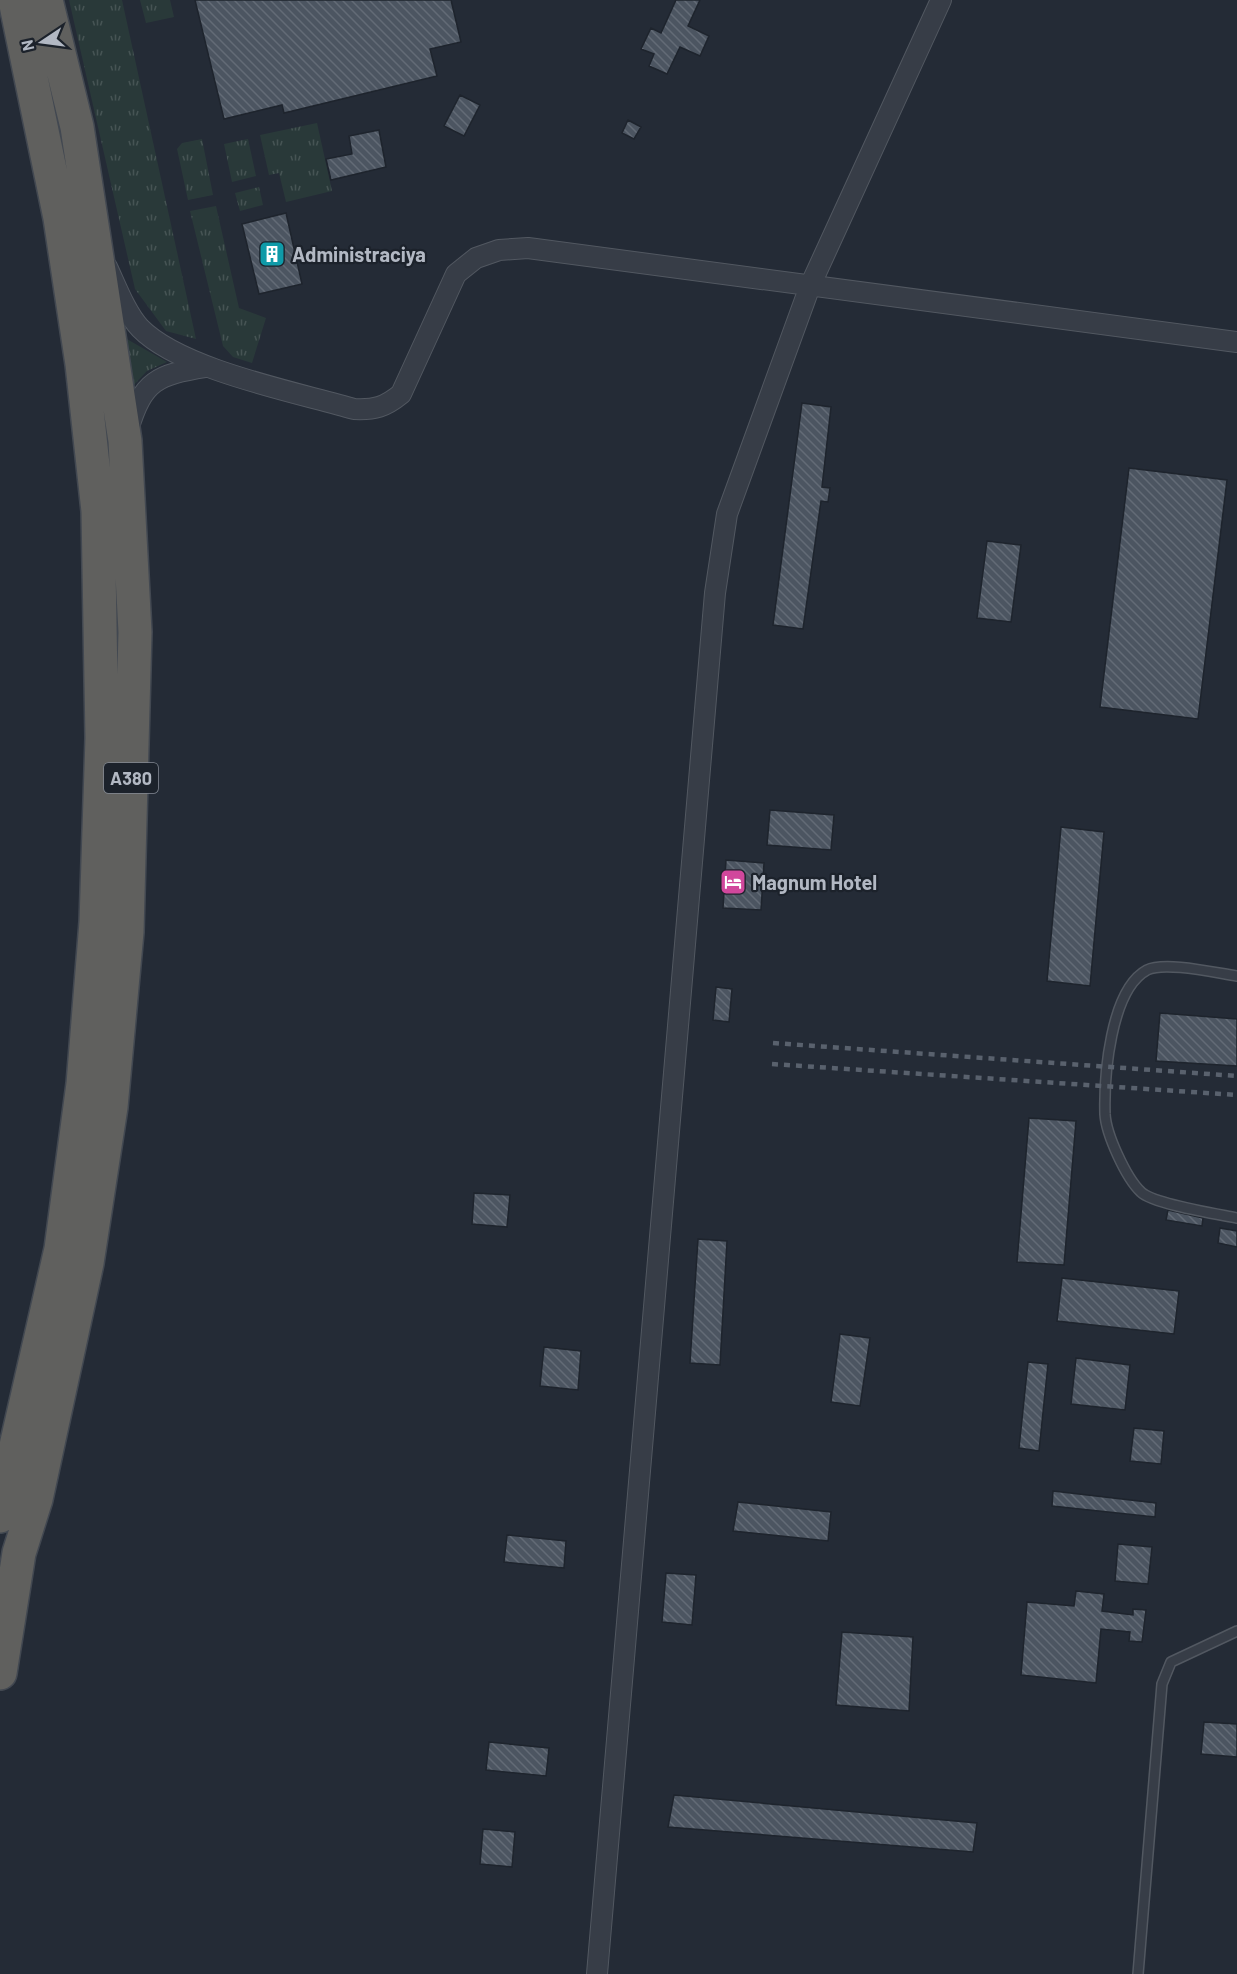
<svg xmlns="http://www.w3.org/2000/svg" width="1237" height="1974" font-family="Barlow,sans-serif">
  <defs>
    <pattern id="grass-tufts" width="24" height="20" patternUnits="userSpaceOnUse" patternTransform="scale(1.5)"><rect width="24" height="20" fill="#293939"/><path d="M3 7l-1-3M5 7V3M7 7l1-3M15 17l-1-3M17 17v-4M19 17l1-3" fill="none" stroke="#465454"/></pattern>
    <pattern id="building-back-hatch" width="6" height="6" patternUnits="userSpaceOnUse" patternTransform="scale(1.5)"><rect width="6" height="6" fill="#4c5561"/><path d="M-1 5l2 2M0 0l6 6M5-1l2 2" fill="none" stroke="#636b76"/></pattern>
  </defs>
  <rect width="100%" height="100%" fill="#242b36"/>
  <!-- grass -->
  <path fill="url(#grass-tufts)" d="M69 0H122L196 339 166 331 135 289Z
    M140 0H170L174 17 146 23Z
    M317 123 332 191 286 202 279 173 269 175 260 135Z
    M202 139 213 195 188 200 177 149 182 143Z
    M248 139 256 176 232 182 224 144Z
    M259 187 263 205 240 211 235 193Z
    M216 206 239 308 266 318 252 363 233 357 223 346 190 211Z
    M125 338 167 362 147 371 131 388Z"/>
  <!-- building -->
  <path fill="url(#building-back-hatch)" stroke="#1e242d" stroke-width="1.5" d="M195 0H451L461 42 430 49 437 76 284 113 282 105 224 119Z
    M676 0H700L688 26 709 36 700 56 680 47 667 74 649 66 654 54 641 49 651 28 661 33Z
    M460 95 480 105 464 136 444 126Z
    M628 120 641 127 634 139 622 133Z
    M379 130 386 167 331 180 326 159 352 154 349 136Z
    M286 213 302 284 259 294 242 224Z
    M802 403 831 407 822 487 830 488 828 502 821 501 803 629 773 625Z
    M1129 468 1227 480 1198 719 1100 707Z
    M987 541 1021 545 1011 622 977 618Z
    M770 810 834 815 831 850 767 845Z
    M1061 827 1104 832 1090 986 1047 981Z
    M726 860 764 863 761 910 723 908Z
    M716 987 732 989 729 1022 713 1020Z
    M1160 1013 1237 1019V1066L1156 1061Z
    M1029 1118 1076 1121 1064 1265 1017 1262Z
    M474 1193 510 1195 507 1227 472 1224Z
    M1168 1210 1203 1218 1202 1226 1166 1220Z
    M1220 1228 1237 1231V1247L1218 1243Z
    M698 1239 727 1241 720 1365 690 1363Z
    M1062 1278 1179 1291 1174 1334 1057 1321Z
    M840 1334 870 1338 860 1406 831 1402Z
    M544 1347 581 1351 578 1390 540 1386Z
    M1076 1358 1130 1365 1125 1410 1071 1404Z
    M1028 1362 1048 1364 1039 1451 1019 1448Z
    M1134 1428 1164 1431 1161 1464 1130 1461Z
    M1053 1491 1156 1503 1155 1517 1052 1506Z
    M738 1502 831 1512 828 1541 733 1531Z
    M507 1535 566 1541 564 1568 504 1562Z
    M1118 1544 1152 1547 1148 1584 1115 1581Z
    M666 1573 696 1575 692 1625 662 1622Z
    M1076 1591 1104 1594 1102 1611 1133 1615V1609L1146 1610 1142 1642 1129 1641 1130 1632 1101 1629 1096 1683 1021 1675 1027 1602 1074 1606Z
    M842 1632 913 1637 909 1711 836 1705Z
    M1204 1722 1237 1724V1757L1201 1754Z
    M489 1742 549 1748 546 1776 486 1770Z
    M674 1795 977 1823 973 1852 668 1827Z
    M483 1829 515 1832 512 1867 480 1864Z"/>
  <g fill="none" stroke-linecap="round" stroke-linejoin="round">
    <!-- service casing -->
    <g stroke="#525861" stroke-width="12">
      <path id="service" d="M1237 976C1216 973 1165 961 1147 970 1110 990 1104 1077 1105 1114 1106 1134 1126 1178 1141 1192 1153 1204 1217 1214 1237 1218
        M1138 1974 1162 1684 1171 1662 1237 1631"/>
    </g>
    <!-- minor casing -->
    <g stroke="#525861" stroke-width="22">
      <path id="minor" d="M107 267C116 286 126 313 140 328 181 370 296 392 354 409 375 410 385 407 401 394L456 274 476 258 499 250 528 248 1237 342
        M128 430C143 380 157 375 206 367
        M597 1974 715 593 727 514 810 286 941 0"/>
    </g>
    <!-- trunk casing -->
    <g stroke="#424851" stroke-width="36">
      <path id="trunk" d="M0 1516 61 1249 83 1084 96 922 102 738 98 511 82 364 60 218 15 0
        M0 1673 19 1553 36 1499 87 1263 111 1107 127 932 135 632 125 441 77 127 46 0"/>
    </g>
    <!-- service -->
    <use href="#service" stroke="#373d47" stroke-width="9"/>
    <!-- minor -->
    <use href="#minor" stroke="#373d47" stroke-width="20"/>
    <!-- trunk -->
    <use href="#trunk" stroke="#60605e" stroke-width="33"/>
    <!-- rail -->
    <path stroke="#59616d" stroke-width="4.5" stroke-dasharray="6 6" stroke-linecap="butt" d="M773 1043 1237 1076
      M772 1064 1237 1095"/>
  </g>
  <!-- icons -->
  <defs>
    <g id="building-square" transform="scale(1.35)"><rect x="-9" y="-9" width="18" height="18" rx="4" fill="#0f9aa8" stroke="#1c222b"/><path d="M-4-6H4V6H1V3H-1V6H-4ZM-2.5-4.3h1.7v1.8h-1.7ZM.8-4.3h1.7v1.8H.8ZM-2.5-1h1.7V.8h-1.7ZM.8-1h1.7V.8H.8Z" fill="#fff"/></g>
    <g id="hotel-square" transform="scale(1.35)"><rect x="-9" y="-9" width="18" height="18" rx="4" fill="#d1479c" stroke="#1c222b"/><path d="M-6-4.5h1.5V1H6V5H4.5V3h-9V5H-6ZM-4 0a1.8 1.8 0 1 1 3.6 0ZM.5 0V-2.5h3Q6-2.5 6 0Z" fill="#fff"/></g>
  </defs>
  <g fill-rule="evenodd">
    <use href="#building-square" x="272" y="254"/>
    <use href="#hotel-square" x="733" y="882"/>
  </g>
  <g text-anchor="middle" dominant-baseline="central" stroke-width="4.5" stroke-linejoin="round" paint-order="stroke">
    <!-- shield labels -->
    <rect fill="#1c222b" stroke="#858b95" stroke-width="1.5" x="104" y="763" width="54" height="30" rx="4.5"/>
    <g font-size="18" font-weight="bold" fill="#b2b8c3">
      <text x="131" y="778">A380</text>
    </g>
    <!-- poi labels -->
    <g font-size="20" font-weight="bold" fill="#b2b8c3" stroke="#1c222b" text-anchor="start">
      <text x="292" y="254">Administraciya</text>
      <text x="752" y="882">Magnum Hotel</text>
    </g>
  </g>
  <!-- north arrow -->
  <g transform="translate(42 42) rotate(257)" stroke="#1c222b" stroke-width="4.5" paint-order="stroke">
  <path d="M0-4.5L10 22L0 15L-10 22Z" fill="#b2b8c3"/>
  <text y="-9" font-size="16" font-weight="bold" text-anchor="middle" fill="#b2b8c3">N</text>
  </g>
</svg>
